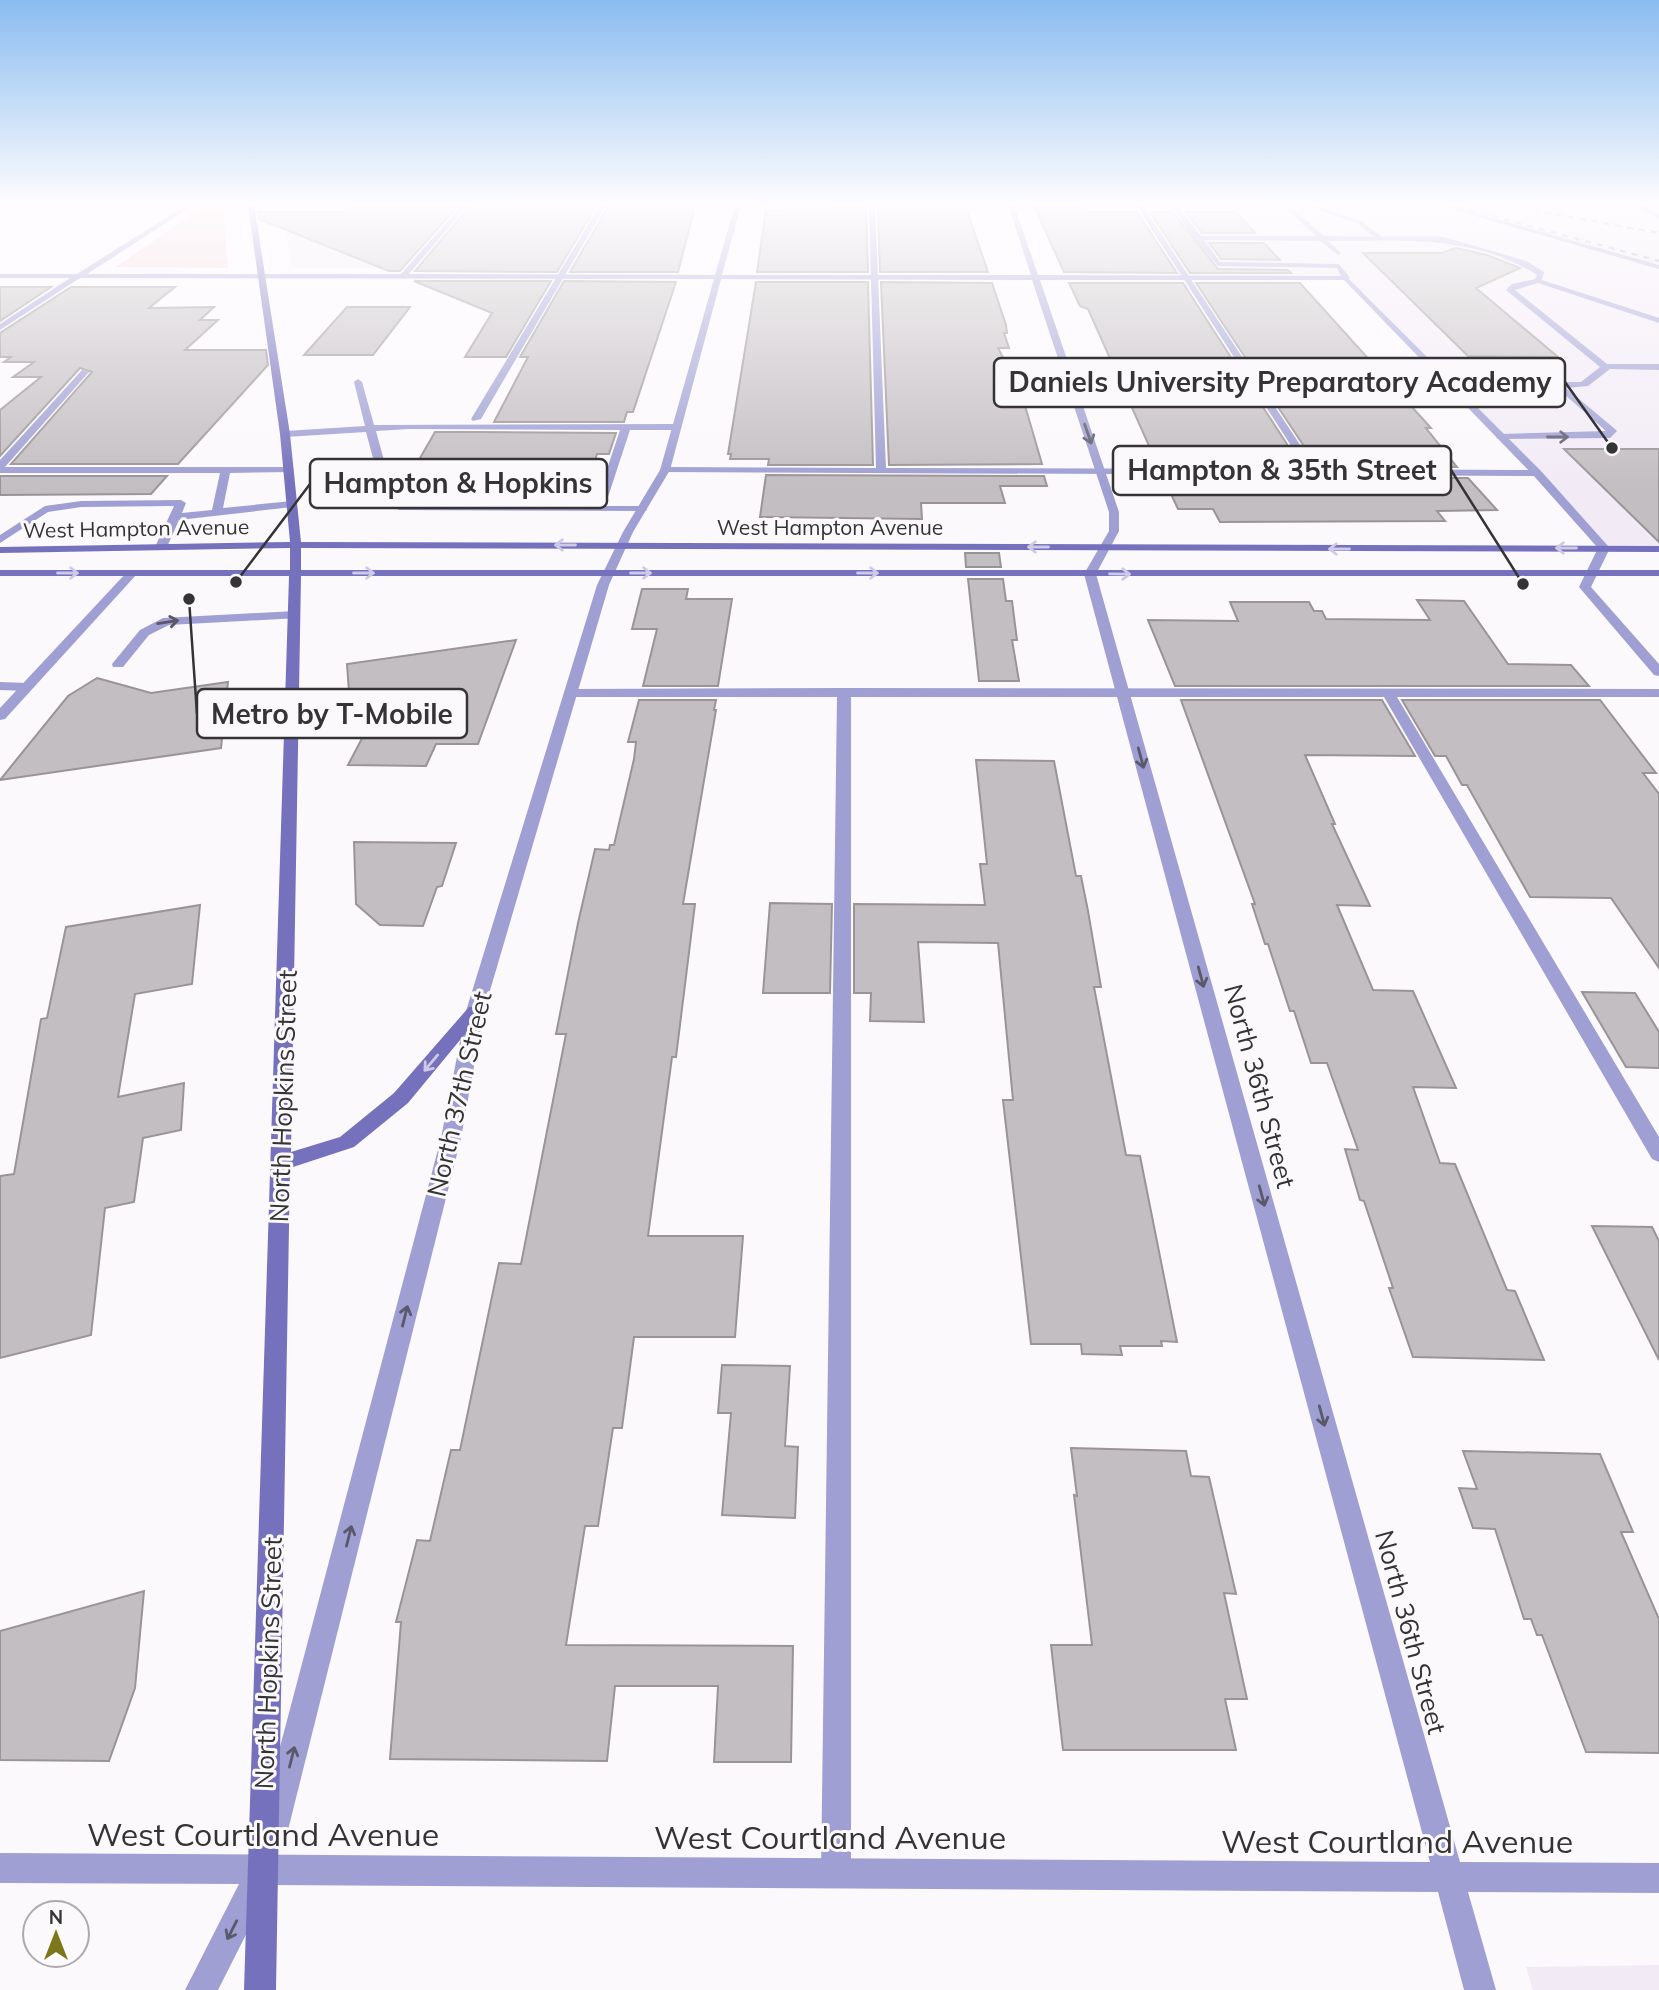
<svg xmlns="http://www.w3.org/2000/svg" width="1659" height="1990" font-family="Mulish,sans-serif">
  <rect width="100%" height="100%" fill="#fcf9fd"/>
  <!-- built -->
  <path fill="#f2ebf6" d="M1139 205H1659V549L1604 548 1346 278 1187 277Z
    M286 231 417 232 382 268H292Z
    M1659 1965V1990H1533L1526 1967Z"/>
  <!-- green -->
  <path fill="#f5d3d4" d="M223 208 228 268 115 267 200 210Z"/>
  <!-- building -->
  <path fill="#c3bec1" stroke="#999597" stroke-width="2" d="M501 205H597L557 272 415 271 470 206Z
    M609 205H692L690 210H694L678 272H570Z
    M884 205H965L988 272H880L878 209H885Z
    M353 206H458L400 271H389L259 219 258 212H346Z
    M1034 206H1083L1086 212H1137L1177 273 1064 272Z
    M840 208H866L868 272H757L766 210Z
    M1150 212H1173L1218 269 1288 270 1291 273H1190Z
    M1186 212H1236L1255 233H1202Z
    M1209 243H1264L1280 260 1221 259Z
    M1456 248 1487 255 1520 268 1476 288 1558 357 1468 356 1363 253H1442Z
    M414 281H551L506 357H465L492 313Z
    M564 281 676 282 633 412H627L624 422H494L528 357H520Z
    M756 282H868L873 465H768L769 459H730L731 454H728Z
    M881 282 992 283 1006 325 1007 333H1004L1009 348H998L1021 392 1042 464 889 465Z
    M1069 283H1183L1301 466H1158L1088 309 1080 306Z
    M1196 283H1300L1431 428H1426L1457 467 1317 466Z
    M0 287H51L0 321Z
    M71 287H175L149 308 214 307 200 320H218L185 350H266L268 365 178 464H11L92 372 80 368 0 456V410L41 377H13L34 362H4L11 357H0V333Z
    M347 307H410L373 355H304Z
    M435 432H475L616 433 609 454H597L588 483 405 484Z
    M1564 449H1659V542Z
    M766 475 1044 476 1047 486H1000L1005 503H921L922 519 760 517Z
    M0 476H167L151 494 0 495Z
    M1163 477 1468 478 1497 510 1437 511 1445 521 1220 522 1213 509H1178Z
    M965 553H999L1001 567H966Z
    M968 579H1003L1006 601H1012L1017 640H1012L1019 681H979Z
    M642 589H688L686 599H732L718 686H643L657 629H632Z
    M1417 600 1464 601 1508 664 1571 665 1589 686H1175L1148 620 1238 621 1230 602H1309L1314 611H1322L1326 619 1430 620Z
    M516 640 478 744H436L426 766 348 765 368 727H347L351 720 347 664Z
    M97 678 151 693 228 682 221 748 0 780 68 696Z
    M639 700H716L714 710H716L683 904H695L676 1057H672L648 1236H743L735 1337H634L622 1428H613L598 1526H585L566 1645 793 1646 791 1762H714L718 1686H615L607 1761 390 1759 401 1622H396L417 1540 430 1541 451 1450H460L499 1263 521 1264 566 1034H556L578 923 595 849 609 850 610 845H614L634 759 636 742H628Z
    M1181 700H1382L1415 756 1305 755 1335 824H1332L1370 906 1337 905 1373 990 1413 991 1456 1088 1413 1087 1440 1163 1455 1164 1507 1290 1515 1291 1544 1360 1413 1357 1389 1288H1393L1364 1201 1360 1200 1345 1149 1358 1150 1327 1063H1311L1294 1011H1290L1268 944H1265L1252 904H1255Z
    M1402 700H1600L1656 773H1643L1659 794V968L1611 898 1530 897 1467 785H1462L1446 756H1435Z
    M976 760 1054 761 1076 876H1081L1088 911 1101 987H1094L1126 1155 1140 1156 1177 1342 1161 1341 1162 1346H1120L1122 1355 1082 1354 1081 1344H1031L1003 1100H1013L998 943 918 942 924 1022 870 1021 871 993H854V904L985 905 980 864H987Z
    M354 842 456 843 442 886 437 887 423 926 380 925 356 904Z
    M770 903 832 904 830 993H763Z
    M200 905 192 984 135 994 118 1097 184 1083 181 1130 143 1138 134 1202 105 1208 91 1335 0 1358V1176L14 1174 41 1019 47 1018 66 927Z
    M1582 992 1635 993 1659 1032V1068L1626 1067Z
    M1592 1226 1652 1227 1659 1241V1360Z
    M722 1365 790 1366 785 1446 798 1447 795 1518 722 1515 731 1413H718Z
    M1071 1448 1186 1451 1191 1476 1209 1477 1236 1594 1224 1593 1247 1699H1225L1236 1750H1063L1051 1645H1092L1074 1495 1077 1496Z
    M1463 1451 1600 1454 1633 1532H1621L1659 1619V1753L1586 1752 1542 1635H1537L1531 1619H1524L1495 1529 1473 1528 1459 1488 1477 1489Z
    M144 1591 135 1688 109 1761 0 1760V1631Z"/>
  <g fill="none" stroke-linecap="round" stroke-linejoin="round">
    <!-- service -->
    <path fill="#9f9fd3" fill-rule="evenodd" d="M600 205H606L481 419 473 421 471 419Z
      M869 205H875L886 468 1306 469 1136 205H1142L1316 469 1537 470 1542 473 1537 476 661 472 660 470 665 467 876 468Z
      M1171 205H1177L1201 236H1316L1282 205H1289L1324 236 1374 237 1357 223 1305 205H1314L1361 221 1382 237H1443L1503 254 1528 262 1544 272 1542 280 1659 318V323L1538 283 1515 290 1607 364H1659V370L1610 369 1588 386 1566 388 1615 429 1617 431 1610 438 1498 439 1496 437 1501 434 1606 431 1556 387H1451L1447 384 1451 381 1581 382 1600 367 1506 290 1512 284 1535 279 1537 275C1473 234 1401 241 1328 241L1341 253 1338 255 1320 241 1204 240 1220 262 1339 264 1350 278 1343 280 1337 268 1218 266 1195 239Z
      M1437 205H1447L1659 265V269Z
      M1633 205H1641L1659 214V219Z
      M82 370 89 372 5 467H289L294 470 293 472 230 473 223 508 292 501 297 504 292 507 179 520 167 547 161 550 155 547 174 506 81 507 48 512 0 543V535L45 506 81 501 181 500 186 503 182 513 212 510 220 473H0V460Z
      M358 379 362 382 374 425 677 424 682 427 677 430H630L605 506H642L647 509 646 511 399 510 385 503 366 432 285 437 280 434 285 431 365 426 354 382ZM409 429 620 430 595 505 401 504 395 501 376 431Z
      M295 611 299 612V618L169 625 149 635 123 667H113L112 664 140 630 163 618Z
      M0 682 27 683 34 687 27 691 0 690Z
      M844 688 1659 689V697H1397L1659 1137V1162L1652 1159 1384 697H851V1872L847 1883 836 1887 825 1883 821 1872 837 697H572L565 693 572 689Z"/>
    <!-- minor -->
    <path fill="#9f9fd3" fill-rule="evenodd" d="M186 205H194L87 274H401L462 205H468L409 274 715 275 735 205H741L722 275H1031L1008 205H1014L1038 275 1346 276 1541 471 1608 546 1610 548 1591 587 1659 664V676L1654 675 1579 587 1598 548 1533 475 1344 280H1040L1119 512V531L1096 574 1460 1862 1659 1863V1893L1468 1892 1496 1990H1464L1438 1892 271 1885 218 1990H185L239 1884 0 1883V1853L1430 1862 1084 574 1109 531V512L1032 280 721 279 670 470 633 532 609 585 484 1011 461 1138 288 1830 283 1840 273 1845 263 1840 258 1830 441 1138 466 1011 597 585 623 532 660 470 714 279 80 278 0 330V324L70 278H0V274H77Z
      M127 572 137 574 5 719 0 720V708Z"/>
    <!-- secondary -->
    <path fill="#7571bd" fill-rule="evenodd" d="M248 205H254L290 434 301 542 1659 546V552L301 548V570H1659V576H301L291 1152 340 1137 394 1093 469 1007H481L484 1011 408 1103 354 1147 290 1168 276 1990H244L289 576H0V570H290V548L0 553V547L290 542 280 434Z"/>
    <!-- rail casing -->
    <g stroke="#a09ea0" stroke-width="2.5">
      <path id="rail" d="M1452 205 1659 261
        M1503 205 1659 233"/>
    </g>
    <!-- rail -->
    <use href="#rail" stroke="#fcf9fd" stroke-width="2" stroke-dasharray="6" stroke-linecap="butt"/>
  </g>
  <!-- one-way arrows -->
  <defs><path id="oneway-shaft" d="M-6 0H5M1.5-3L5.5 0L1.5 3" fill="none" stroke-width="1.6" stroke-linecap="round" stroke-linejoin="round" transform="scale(1.75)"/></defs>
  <g stroke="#5a596c">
    <use href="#oneway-shaft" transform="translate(1088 434) rotate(71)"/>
    <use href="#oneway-shaft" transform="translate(1558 437)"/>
    <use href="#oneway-shaft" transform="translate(168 622) rotate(-9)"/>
    <use href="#oneway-shaft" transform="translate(1141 758) rotate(75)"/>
    <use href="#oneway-shaft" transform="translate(1201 977) rotate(75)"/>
    <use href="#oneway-shaft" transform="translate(1262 1196) rotate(75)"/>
    <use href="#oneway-shaft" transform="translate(405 1316) rotate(-76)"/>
    <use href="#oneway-shaft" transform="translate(1322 1416) rotate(75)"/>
    <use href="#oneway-shaft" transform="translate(349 1536) rotate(-76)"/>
    <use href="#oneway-shaft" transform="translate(292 1757) rotate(-76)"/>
    <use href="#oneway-shaft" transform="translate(232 1930) rotate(117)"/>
  </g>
  <g stroke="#cdc9e7">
    <use href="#oneway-shaft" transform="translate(565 545) rotate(-180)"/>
    <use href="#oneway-shaft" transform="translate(1038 547) rotate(-180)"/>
    <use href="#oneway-shaft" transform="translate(1566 548) rotate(180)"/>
    <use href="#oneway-shaft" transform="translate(1339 549) rotate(180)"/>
    <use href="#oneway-shaft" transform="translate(68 573)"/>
    <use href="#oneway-shaft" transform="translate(364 573)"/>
    <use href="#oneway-shaft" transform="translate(641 573)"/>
    <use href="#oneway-shaft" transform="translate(868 573)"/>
    <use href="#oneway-shaft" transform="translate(1120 574) rotate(1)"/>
    <use href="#oneway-shaft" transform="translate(431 1063) rotate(130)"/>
  </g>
  <!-- sky -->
  <linearGradient id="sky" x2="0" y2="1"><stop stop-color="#8abcf0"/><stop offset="0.42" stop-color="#fefcfe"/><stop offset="1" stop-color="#fefcfe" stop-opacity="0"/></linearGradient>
  <rect width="1659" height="484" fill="url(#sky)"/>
  <g text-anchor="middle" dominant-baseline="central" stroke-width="6" stroke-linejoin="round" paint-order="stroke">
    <!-- far-street labels -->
    <g font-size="21" fill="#353435" stroke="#fcf9fd">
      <text x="830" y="527">West Hampton Avenue</text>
      <text transform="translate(136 528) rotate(-1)">West Hampton Avenue</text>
    </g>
    <!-- street labels -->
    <g font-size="26" fill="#353435" stroke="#fcf9fd">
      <text transform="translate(1260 1086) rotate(75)">North 36th Street</text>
      <text transform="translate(459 1094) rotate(-77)">North 37th Street</text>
      <text transform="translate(283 1096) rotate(-88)">North Hopkins Street</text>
      <text transform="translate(1411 1632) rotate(75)">North 36th Street</text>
      <text transform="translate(268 1663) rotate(-88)">North Hopkins Street</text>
    </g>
    <!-- near-street labels -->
    <g font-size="32" fill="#353435" stroke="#fcf9fd">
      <text x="263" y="1834">West Courtland Avenue</text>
      <text x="830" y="1837">West Courtland Avenue</text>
      <text x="1397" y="1841">West Courtland Avenue</text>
    </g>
  </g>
  <!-- callouts -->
  <path fill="none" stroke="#353435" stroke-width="2.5" d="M1612 448L1565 382M1523 584L1451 470M236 582L310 484M189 599L197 714"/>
  <g fill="#353435" stroke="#fcf9fd" stroke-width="2.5">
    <circle cx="1612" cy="448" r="7"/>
    <circle cx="1523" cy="584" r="7"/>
    <circle cx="236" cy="582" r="7"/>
    <circle cx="189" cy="599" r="7"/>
  </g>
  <g fill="#fcf9fd" stroke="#353435" stroke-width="2.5">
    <rect x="994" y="358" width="571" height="49" rx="7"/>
    <rect x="1113" y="446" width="338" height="49" rx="7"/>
    <rect x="310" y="459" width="297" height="49" rx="7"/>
    <rect x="197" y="689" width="270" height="49" rx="7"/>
  </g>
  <g font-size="28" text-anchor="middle" font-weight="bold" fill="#353435">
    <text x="1280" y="392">Daniels University Preparatory Academy</text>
    <text x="1282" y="480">Hampton &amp; 35th Street</text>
    <text x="458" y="493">Hampton &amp; Hopkins</text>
    <text x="332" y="724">Metro by T-Mobile</text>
  </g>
  <!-- north arrow -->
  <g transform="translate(56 1934)"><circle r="33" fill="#fcf9fd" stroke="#acaaad" stroke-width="2"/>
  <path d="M0-5L12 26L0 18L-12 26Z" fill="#7d771c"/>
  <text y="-10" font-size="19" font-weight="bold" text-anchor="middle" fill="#353435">N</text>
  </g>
</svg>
